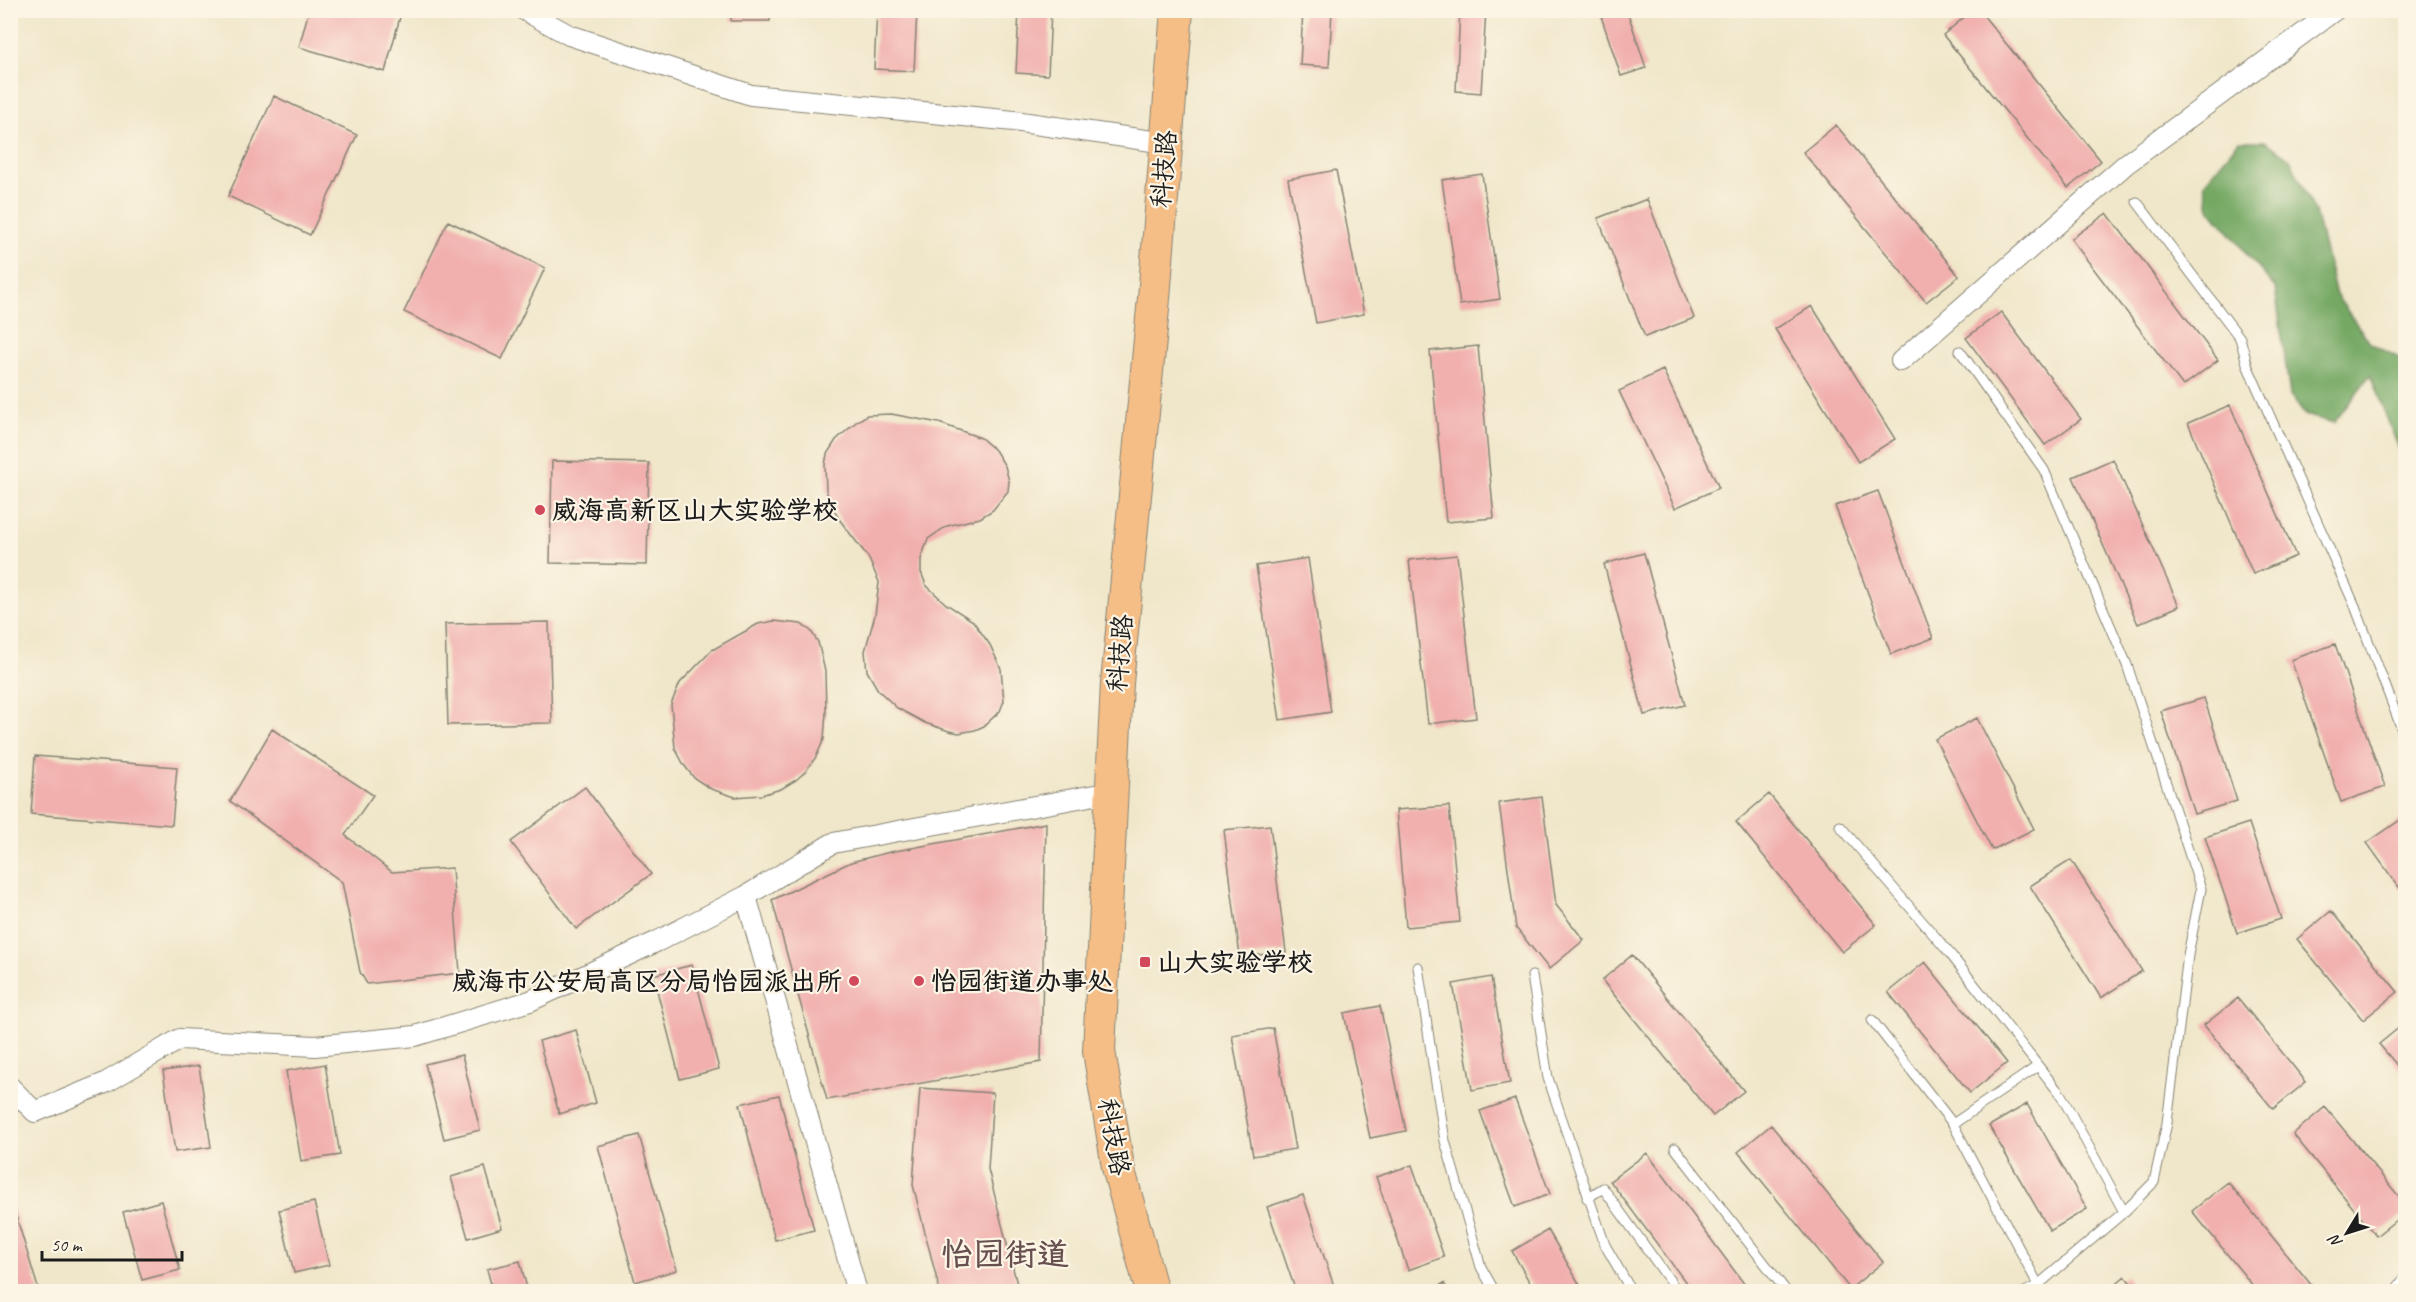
<svg xmlns="http://www.w3.org/2000/svg" width="2416" height="1302" font-family="Caveat,'LXGW WenKai TC',sans-serif">
  <rect width="100%" height="100%" fill="#fcf5e5"/>
  <filter id="ink" filterUnits="userSpaceOnUse"><feTurbulence type="fractalNoise" baseFrequency=".0167" numOctaves="2"/><feDisplacementMap in="SourceGraphic" scale="12" xChannelSelector="R" yChannelSelector="G"/><feConvolveMatrix kernelMatrix="1 2 1 2 8 2 1 2 1" color-interpolation-filters="sRGB"/></filter>
  <filter id="wash" filterUnits="userSpaceOnUse"><feTurbulence type="fractalNoise" baseFrequency=".008" numOctaves="4" result="noise"/><feDisplacementMap in="SourceGraphic" scale="24" xChannelSelector="R" yChannelSelector="G"/><feGaussianBlur stdDeviation="1.35" result="paint"/><feColorMatrix in="noise" values="0 0 0 0 0 0 0 0 0 0 0 0 0 0 0 0 0 1.4 0 .05"/><feComposite in="paint" operator="in"/></filter>
  <g filter="url(#wash)">
    <rect width="100%" height="100%" fill="#f0e7ca"/>
    <!-- forest -->
    <path fill="#75a864" stroke="#486240" stroke-width="1.5" d="M2239 141H2265L2290 159 2315 212 2336 295 2370 343 2405 361V464L2370 375 2334 423 2305 415 2290 395 2275 288 2209 208 2204 183Z"/>
    <g id="blocks">
      <!-- building -->
      <path fill="#f1b0ae" d="M309 10H402L385 72 299 47Z
        M731 10H770V21H731Z
        M877 10H917L914 71 874 69Z
        M1019 10H1051L1048 75 1016 73Z
        M1303 10H1332L1329 67 1300 65Z
        M1460 10H1486L1481 93 1456 91Z
        M1599 10H1627L1646 68 1621 76Z
        M1973 10H1979L2101 161 2068 188 1943 35Z
        M274 96 357 135 310 235 228 196Z
        M1836 125 1959 276 1926 302 1803 152Z
        M1336 170 1364 314 1316 323 1288 179Z
        M1482 174 1500 299 1460 305 1442 180Z
        M1647 199 1694 318 1645 337 1598 218Z
        M2107 213 2218 360 2183 386 2071 239Z
        M448 221 545 268 502 359 404 312Z
        M1812 306 1895 439 1858 462 1775 329Z
        M2001 312 2081 419 2045 445 1966 338Z
        M1478 346 1494 518 1446 522 1430 351Z
        M1663 370 1719 488 1675 508 1619 391Z
        M2230 405 2296 556 2253 574 2188 423Z
        M891 414 939 423 981 438 995 450 1005 466 1009 481 1008 491 993 510 980 518 947 526 928 539 921 559V572L926 585 946 604 973 621 990 645 1001 669 1004 701 1000 711 984 726 975 730 959 733 949 731 925 723 897 708 878 690 867 671 865 651 875 615 879 582 868 557 839 519 832 506 826 490 825 465 827 454 836 440 856 422 867 415Z
        M2113 459 2179 606 2138 624 2073 477Z
        M552 461 649 463 647 565 550 563Z
        M1878 491 1933 638 1891 654 1835 506Z
        M1644 553 1685 705 1644 715 1604 564Z
        M1457 555 1476 718 1428 724 1409 560Z
        M1308 558 1331 712 1280 720 1256 566Z
        M774 621 801 624 811 631 818 642 825 671 826 712 824 739 816 757 806 771 796 780 781 789 761 795 735 797 711 789 694 778 684 765 675 748 671 704 680 683 712 650 758 624Z
        M549 622 552 723 448 725 445 624Z
        M2335 644 2385 787 2341 802 2291 660Z
        M2204 698 2237 801 2194 814 2161 711Z
        M1977 718 2034 829 1992 850 1935 739Z
        M272 729 373 795 345 835 392 872 452 868 460 973 367 984 360 972 342 882 230 801Z
        M35 756 177 767 172 825 31 814Z
        M585 787 651 874 576 929 511 842Z
        M1769 794 1876 925 1842 952 1736 822Z
        M1542 797 1556 905 1584 940 1549 969 1516 928 1499 803Z
        M1449 806 1460 922 1406 927 1396 810Z
        M2406 816V897L2367 843Z
        M1046 823 1041 1062 827 1100 772 900 851 862 890 852Z
        M2249 823 2281 919 2237 933 2205 837Z
        M1270 825 1286 952 1240 957 1224 830Z
        M2071 860 2142 971 2101 998 2030 886Z
        M2331 911 2398 992 2363 1020 2297 939Z
        M1632 955 1744 1091 1713 1116 1602 980Z
        M1925 962 2007 1063 1970 1093 1888 992Z
        M692 965 719 1069 680 1079 653 975Z
        M1491 977 1510 1083 1472 1090 1453 984Z
        M2238 998 2306 1082 2273 1109 2204 1025Z
        M1380 1006 1406 1131 1370 1138 1344 1013Z
        M2406 1022V1076L2379 1044Z
        M1273 1028 1295 1149 1253 1156 1232 1035Z
        M576 1030 596 1103 559 1114 539 1041Z
        M462 1055 480 1130 444 1139 425 1064Z
        M325 1064 340 1155 301 1161 286 1071Z
        M199 1066 211 1147 175 1152 163 1071Z
        M920 1088 993 1093 988 1169 1019 1292H940L913 1185Z
        M779 1095 814 1230 775 1240 740 1104Z
        M1515 1099 1550 1194 1515 1207 1480 1111Z
        M2027 1104 2087 1209 2050 1231 1989 1126Z
        M2325 1107 2406 1205V1212L2376 1236 2293 1134Z
        M1771 1125 1883 1262 1850 1289 1738 1152Z
        M639 1135 677 1270 635 1282 598 1146Z
        M1647 1153 1745 1285 1736 1292H1693L1610 1181Z
        M1412 1165 1444 1257 1408 1270 1376 1177Z
        M485 1167 502 1228 468 1238 451 1177Z
        M2228 1182 2317 1292H2258L2192 1211Z
        M1303 1195 1336 1292H1296L1267 1207Z
        M10 1196 39 1291 36 1292H10Z
        M161 1201 180 1270 142 1280 123 1212Z
        M314 1202 329 1265 294 1273 279 1210Z
        M1548 1230 1584 1292H1535L1512 1251Z
        M520 1261 528 1292H493L487 1269Z
        M2125 1276 2138 1292H2106Z
        M1444 1283 1449 1292H1429Z"/>
    </g>
  </g>
  <g filter="url(#ink)">
    <use href="#blocks" fill-opacity="0" stroke="#868273" stroke-width="1.5"/>
    <g fill="none" stroke-linecap="round" stroke-linejoin="round">
      <!-- lane casing -->
      <g stroke="#868273" stroke-width="11">
        <path id="lane" d="M2137 202 2240 338 2248 367 2355 606 2406 740
          M1960 351 2044 470 2127 665 2201 889 2188 955 2167 1123 2154 1182 2124 1212 2038 1285 2025 1292
          M1840 826 1951 955 2061 1095 2124 1212
          M1418 967 1445 1141 1481 1267 1495 1292
          M1532 976 1548 1078 1605 1245 1632 1292
          M1872 1020 1953 1124 2042 1292
          M1953 1124 2038 1066
          M1675 1148 1787 1292
          M1587 1198 1603 1188 1678 1292
          M2394 1292 2406 1276"/>
      </g>
      <!-- street casing -->
      <g stroke="#868273" stroke-width="22">
        <path id="street" d="M524 10 569 35 751 95 1014 121 1166 143
          M1901 361 2126 164 2335 10
          M746 896 857 1292
          M10 1087 35 1112 105 1083 180 1039 315 1046 415 1036 530 1001 658 941 746 896 833 843 1111 792"/>
      </g>
      <!-- primary casing -->
      <g stroke="#868273" stroke-width="34">
        <path id="primary" d="M1152 1292 1118 1167 1099 1051 1117 683 1154 298 1177 10"/>
      </g>
      <!-- lane -->
      <use href="#lane" stroke="#fff" stroke-width="9"/>
      <!-- street -->
      <use href="#street" stroke="#fff" stroke-width="20"/>
      <!-- primary -->
      <use href="#primary" stroke="#f6be87" stroke-width="32"/>
    </g>
  </g>
  <!-- markers -->
  <g fill="#d1495b" stroke="#fcf5e5" stroke-width="2">
    <circle cx="540" cy="510" r="6"/>
    <rect x="1139" y="956" width="12" height="12" rx="3"/>
    <circle cx="854" cy="981" r="6"/>
    <circle cx="919" cy="981" r="6"/>
  </g>
  <g text-anchor="middle" dominant-baseline="central" stroke-width="4.5" stroke-linejoin="round" paint-order="stroke">
    <!-- street labels -->
    <g font-size="26" fill="#1c1c1c" stroke="#fcf5e5">
      <text transform="translate(1164 169) rotate(-85)">科技路</text>
      <text transform="translate(1120 653) rotate(-85)">科技路</text>
      <text transform="translate(1114 1137) rotate(80)">科技路</text>
    </g>
    <!-- poi labels -->
    <g font-size="26" font-weight="bold" fill="#1c1c1c" stroke="#fcf5e5" text-anchor="start">
      <text x="552" y="510">威海高新区山大实验学校</text>
      <text x="1157" y="962">山大实验学校</text>
      <text x="842" y="981" text-anchor="end">威海市公安局高区分局怡园派出所</text>
      <text x="931" y="981">怡园街道办事处</text>
    </g>
    <!-- district labels -->
    <g font-size="32" font-weight="bold" fill="#67504f" stroke="#fcf5e5">
      <text x="1005" y="1254">怡园街道</text>
    </g>
  </g>
  <!-- margin -->
  <rect width="2416" height="1302" fill="none" stroke="#fcf5e5" stroke-width="36"/>
  <!-- north arrow -->
  <g transform="translate(2347 1233) rotate(232)" stroke="#fcf5e5" stroke-width="4.5" paint-order="stroke">
  <path d="M0-4.5L10 22L0 15L-10 22Z" fill="#1c1c1c"/>
  <text y="-9" font-size="16" font-weight="bold" text-anchor="middle" fill="#1c1c1c">N</text>
  </g>
  <!-- scale -->
  <path d="M42 1251v9h140v-9" fill="none" stroke="#1c1c1c" stroke-width="3"/>
  <text x="51" y="1251" font-size="18" fill="#1c1c1c" stroke="#fcf5e5" stroke-width="4.5" paint-order="stroke">50 m</text>
</svg>
